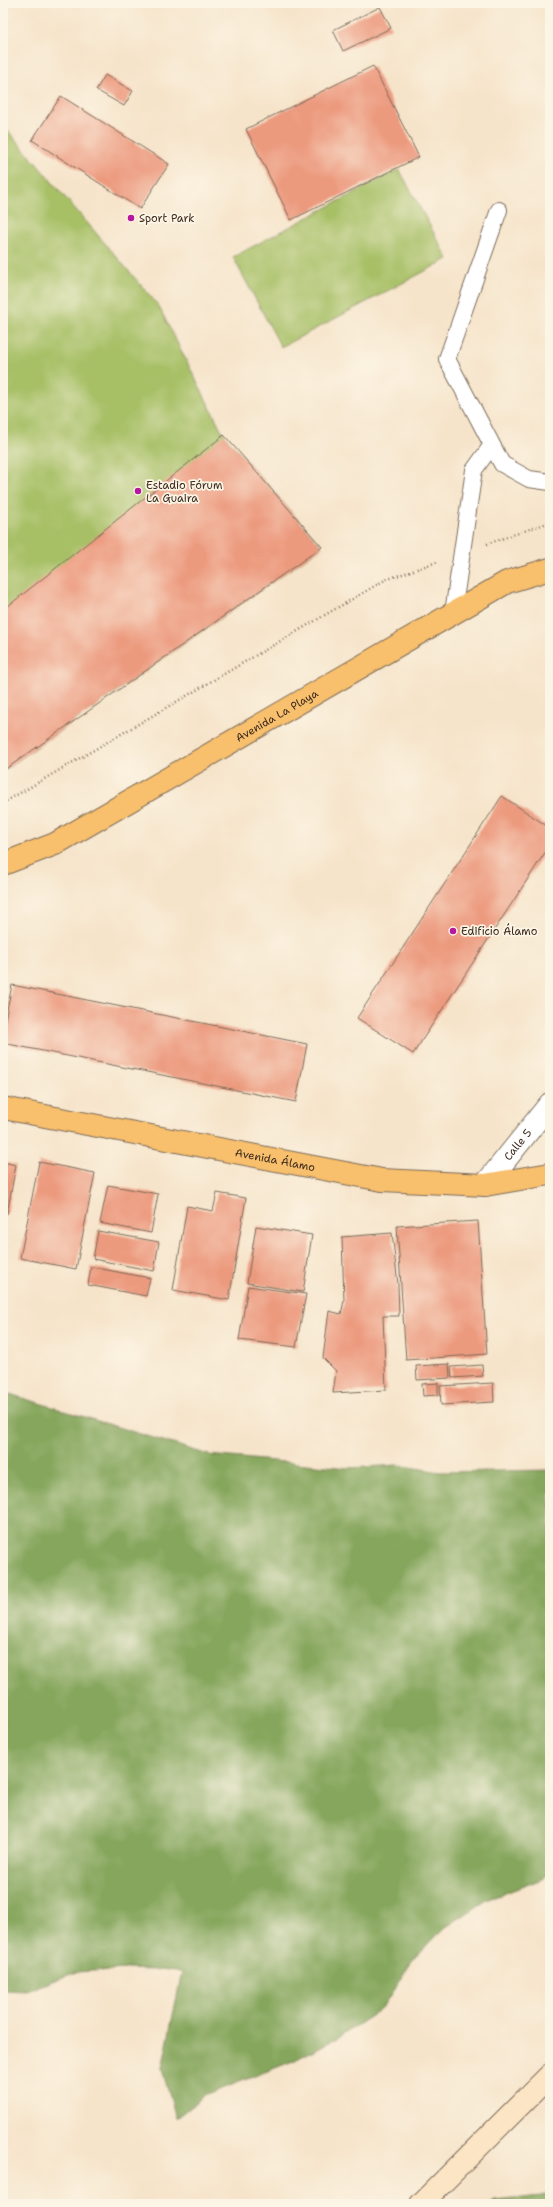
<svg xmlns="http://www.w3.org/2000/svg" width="553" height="2207" font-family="'Shantell Sans',sans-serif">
  <rect width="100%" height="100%" fill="#fcf5e5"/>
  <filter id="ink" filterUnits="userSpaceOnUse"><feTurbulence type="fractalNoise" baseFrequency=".025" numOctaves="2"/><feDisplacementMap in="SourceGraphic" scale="8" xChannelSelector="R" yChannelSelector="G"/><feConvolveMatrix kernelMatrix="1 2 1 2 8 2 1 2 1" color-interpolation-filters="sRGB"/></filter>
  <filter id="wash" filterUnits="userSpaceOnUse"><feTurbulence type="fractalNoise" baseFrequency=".012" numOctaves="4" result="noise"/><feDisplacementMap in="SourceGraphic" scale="16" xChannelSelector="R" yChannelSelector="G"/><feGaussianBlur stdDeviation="0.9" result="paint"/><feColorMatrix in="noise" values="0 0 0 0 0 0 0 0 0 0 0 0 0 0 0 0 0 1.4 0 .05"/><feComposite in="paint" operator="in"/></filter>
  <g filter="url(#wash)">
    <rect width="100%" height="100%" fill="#f6e4ca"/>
    <!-- green -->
    <path fill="#a7c066" stroke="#717542" d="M3 130 9 132 158 305 224 435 322 547 3 771Z
      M399 169 448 259 281 347 233 257Z"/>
    <!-- forest -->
    <path fill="#85a65b" stroke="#60683c" d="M3 1392 209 1455 349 1468 397 1465 440 1472 550 1470V1873L542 1879 487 1900 443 1929 411 1963 381 2009 341 2036 293 2061 204 2096 176 2118 162 2069 182 1971 126 1969 76 1972 26 1991 3 1990Z
      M550 2193V2204H489L495 2201 541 2196Z"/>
    <g id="blocks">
      <!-- building -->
      <path fill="#ec9a7e" d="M380 7 391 28 343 51 333 30Z
        M373 66 419 157 291 220 246 129Z
        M105 75 133 91 124 106 96 90Z
        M61 96 169 164 140 209 32 140Z
        M224 435 322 547 3 771V610Z
        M502 796 550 828V845L413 1054 357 1018Z
        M12 985 307 1044 296 1102 3 1043V1030Z
        M3 1162 16 1165 7 1214 3 1213Z
        M39 1162 95 1173 76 1269 20 1258Z
        M108 1185 158 1194 151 1233 100 1223Z
        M217 1193 246 1198 229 1300 173 1290 187 1206 213 1211Z
        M478 1221 487 1354 406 1360 397 1226Z
        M256 1226 312 1235 303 1292 247 1283Z
        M98 1231 159 1242 154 1271 93 1259Z
        M392 1233 398 1284 399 1316H383L386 1390 333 1393 336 1371 323 1358 329 1311 341 1314 344 1301 342 1237Z
        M91 1267 150 1278 146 1296 88 1285Z
        M248 1286 306 1294 296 1347 239 1340Z
        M449 1364 450 1378 417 1380 416 1366Z
        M482 1365 483 1376 452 1378 451 1367Z
        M438 1383V1395L423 1396 422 1384Z
        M493 1383 494 1402 441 1405 440 1386Z"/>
    </g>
  </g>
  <g filter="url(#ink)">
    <use href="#blocks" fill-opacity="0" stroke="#7c6b5a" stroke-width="1"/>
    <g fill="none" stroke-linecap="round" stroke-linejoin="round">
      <!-- service casing -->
      <g stroke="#7c6b5a" stroke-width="18">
        <path id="service" d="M499 210 447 359 502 464 529 479 550 482
          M453 613 474 470 492 445"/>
      </g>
      <!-- minor casing -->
      <g stroke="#7c6b5a" stroke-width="24">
        <g id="minor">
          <path id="s1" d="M485 1185 550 1104"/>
        </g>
      </g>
      <!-- secondary casing -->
      <g stroke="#7c6b5a" stroke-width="24">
        <path id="secondary" d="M421 2204 550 2075"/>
      </g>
      <!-- primary casing -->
      <g stroke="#7c6b5a" stroke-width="24">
        <g id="primary">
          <path id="s2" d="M3 864 55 844 507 582 550 569"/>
          <path id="s3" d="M3 1108 382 1180 485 1185 550 1174"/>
        </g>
      </g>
      <!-- path -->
      <path stroke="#7c6b5a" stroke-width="2.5" stroke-dasharray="1 3" stroke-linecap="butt" d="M487 544 550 522
        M3 803 385 580 437 562"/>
      <!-- service -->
      <use href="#service" stroke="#fff" stroke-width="16"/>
      <!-- minor -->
      <use href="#minor" stroke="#fff" stroke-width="22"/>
      <!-- secondary -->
      <use href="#secondary" stroke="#fce5c4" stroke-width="22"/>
      <!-- primary -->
      <use href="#primary" stroke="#f8bf6c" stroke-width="22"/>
    </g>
  </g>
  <!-- markers -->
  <g fill="#b5179e" stroke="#fcf5e5" stroke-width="1.5">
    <circle cx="131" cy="218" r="4"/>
    <circle cx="138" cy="491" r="4"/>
    <circle cx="453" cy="931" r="4"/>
  </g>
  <g text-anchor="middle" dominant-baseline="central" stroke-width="3.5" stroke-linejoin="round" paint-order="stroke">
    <!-- poi labels -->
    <g font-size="11" fill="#3b2a1e" stroke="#fcf5e5" text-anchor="start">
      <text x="139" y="218">Sport Park</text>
      <text x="146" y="485">Estadio Fórum<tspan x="146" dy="13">La Guaira</tspan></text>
      <text x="461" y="931">Edificio Álamo</text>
    </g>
    <!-- street labels -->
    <g font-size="11" fill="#3b2a1e" stroke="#fcf5e5">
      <text stroke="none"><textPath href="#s2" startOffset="312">Avenida La Playa</textPath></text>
      <text stroke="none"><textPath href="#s1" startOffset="52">Calle 5</textPath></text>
      <text stroke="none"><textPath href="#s3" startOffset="277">Avenida Álamo</textPath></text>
    </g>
  </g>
  <!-- margin -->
  <rect width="553" height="2207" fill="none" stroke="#fcf5e5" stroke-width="16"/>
</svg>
